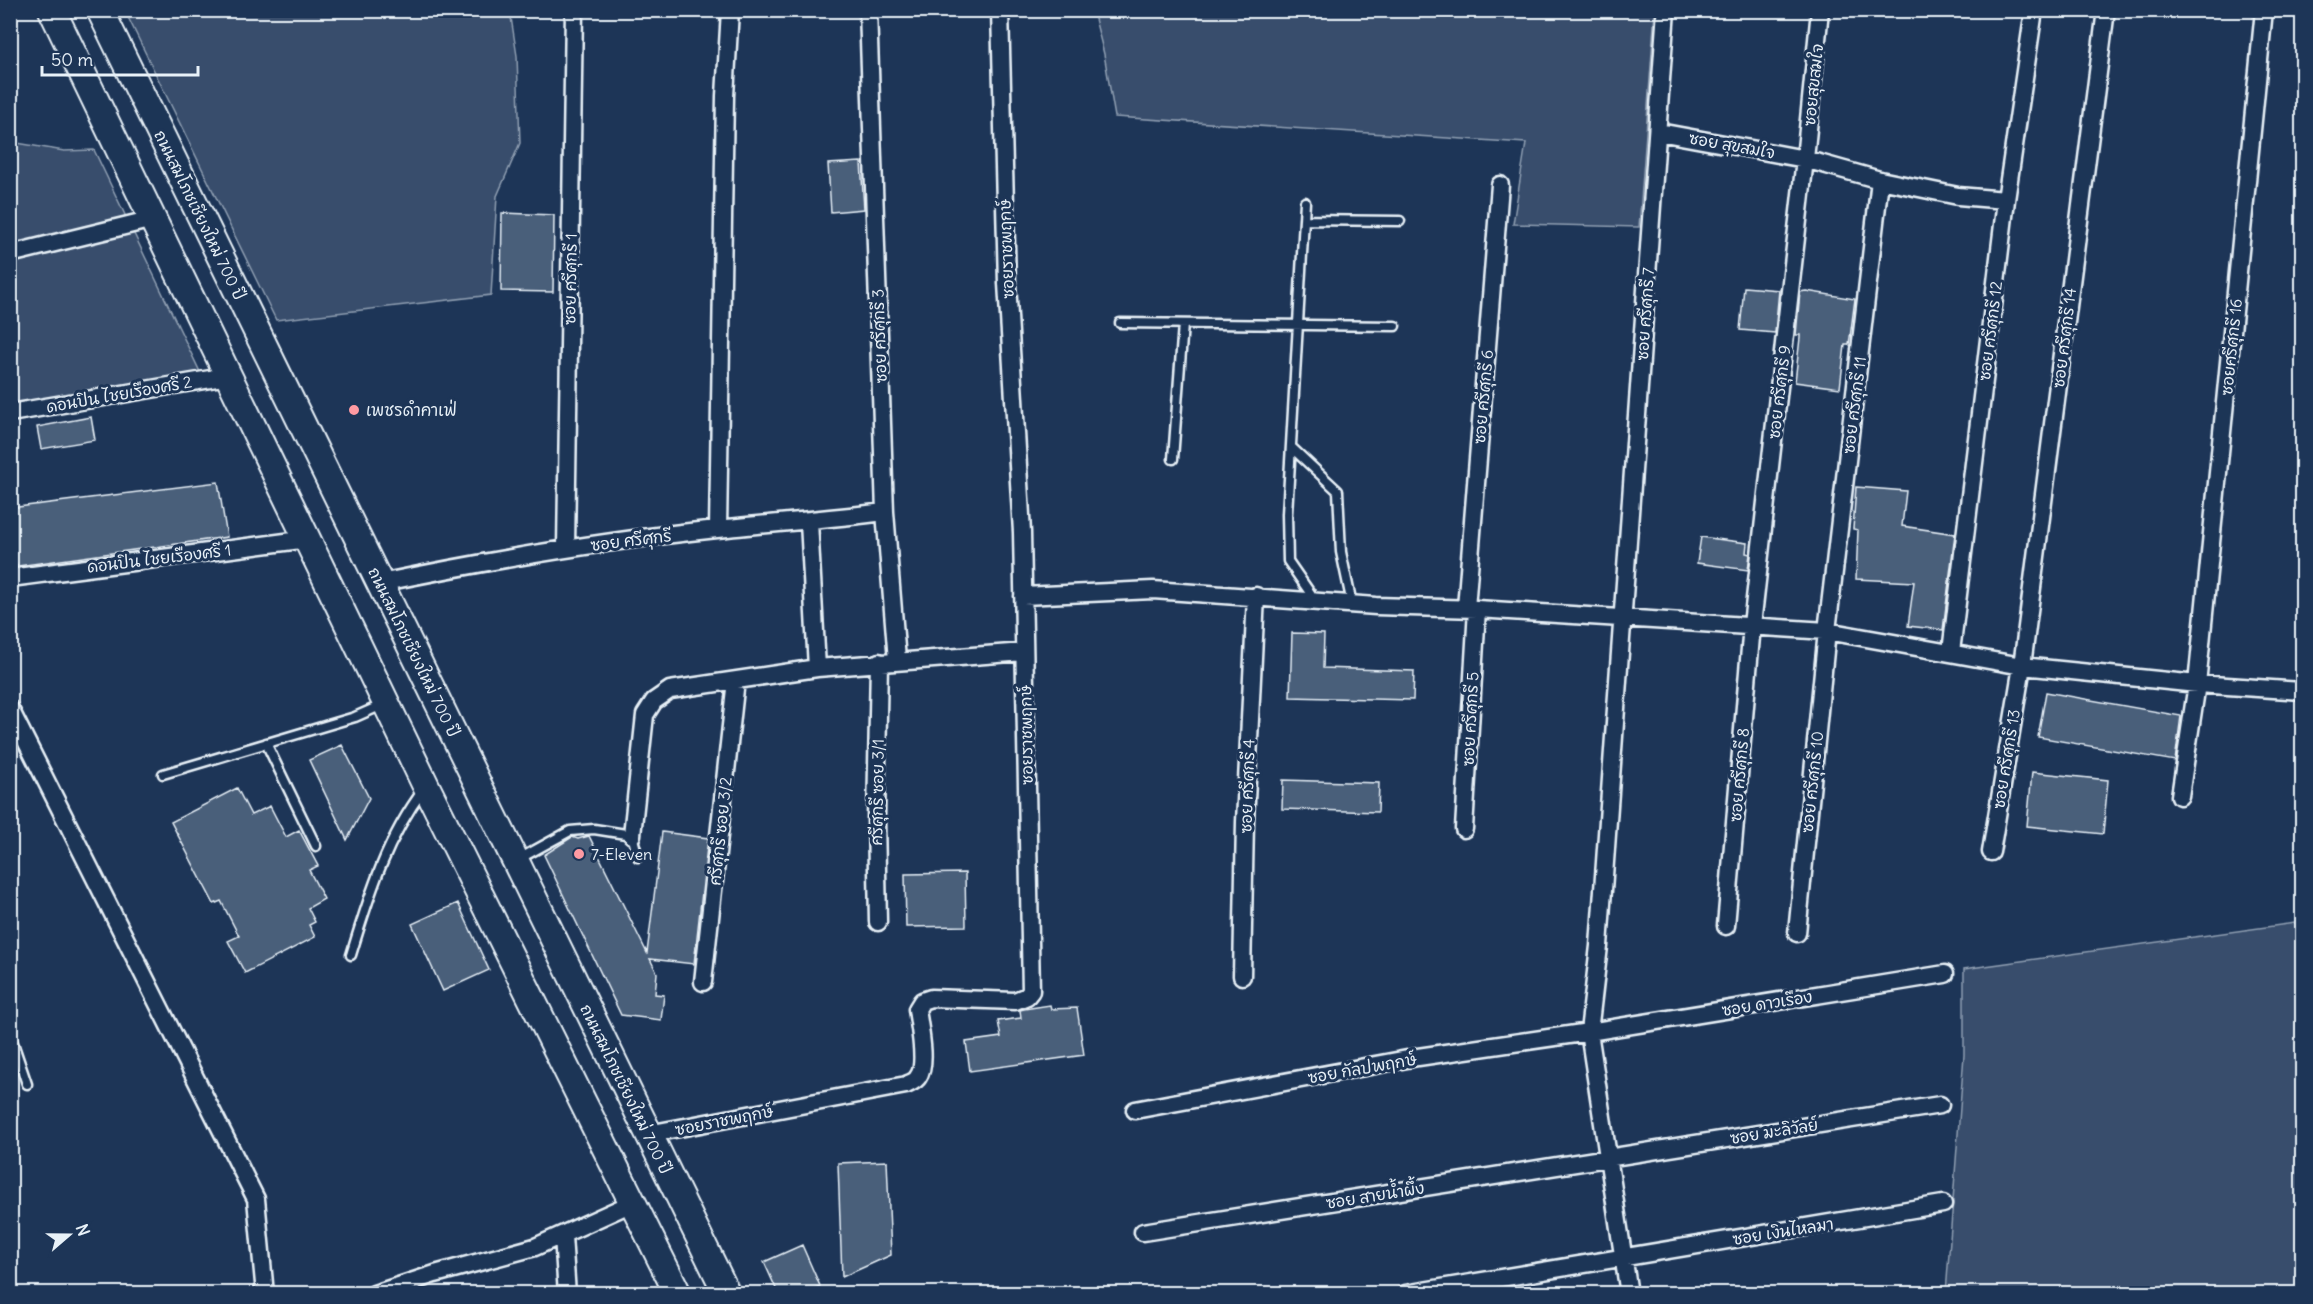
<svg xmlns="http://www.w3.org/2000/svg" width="2313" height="1304" font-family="Delius,'Playpen Sans Thai',sans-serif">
  <rect width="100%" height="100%" fill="#1d3557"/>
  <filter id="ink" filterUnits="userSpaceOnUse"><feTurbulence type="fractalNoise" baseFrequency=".0167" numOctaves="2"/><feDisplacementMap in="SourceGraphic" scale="12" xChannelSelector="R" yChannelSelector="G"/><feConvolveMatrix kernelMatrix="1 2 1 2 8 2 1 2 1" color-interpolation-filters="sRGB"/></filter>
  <g filter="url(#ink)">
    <!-- green -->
    <path fill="#374d6c" stroke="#909fb2" stroke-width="1.5" d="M125 11H510L517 56 520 143 497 196 491 295 276 320Z
      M1093 11H1655L1639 227 1513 224 1526 143 1115 117 1104 54Z
      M11 142 64 151 94 150 201 374 11 407Z
      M2302 922V1293H1946L1964 1055V969Z"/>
    <!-- building -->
    <path fill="#495e7a" stroke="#e8f1f8" stroke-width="1.5" d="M861 162 864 209 831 212 828 164Z
      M502 213 554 215 553 292 501 291Z
      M1744 287 1779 290 1775 333 1740 330Z
      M1806 291 1855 299 1849 345H1845L1840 388 1795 382 1800 338V335H1796L1800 292Z
      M91 417 95 440 41 449 37 427Z
      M218 482 227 537 18 566 10 555V508Z
      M1856 487 1906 491 1902 526 1955 534 1943 630 1908 626 1914 582 1856 579 1858 530 1853 529Z
      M1701 537 1747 543 1746 553 1750 554 1748 570 1697 563Z
      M1292 633 1324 634 1323 668 1414 671 1413 700 1290 697Z
      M2046 692 2181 716 2175 761 2038 737Z
      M342 745 369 798 347 840 309 760Z
      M2032 772 2108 780 2103 834 2027 826Z
      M1283 780 1379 783 1378 812 1282 809Z
      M237 788 251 815 270 806 286 837 299 830 318 866 309 870 324 899 308 908 315 922 309 925 315 937 245 973 228 941 239 936 221 901 214 904 171 822Z
      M662 832 708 838 694 964 650 959 657 973 655 994 664 995 661 1020 621 1015 544 855 572 837 578 839 589 836 647 953Z
      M965 873 966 926 906 927 905 874Z
      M458 903 489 970 443 991 412 924Z
      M1050 1005 1051 1009 1077 1008 1084 1055 970 1071 966 1042 1001 1037 998 1021 1021 1018 1020 1010 1024 1009Z
      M887 1161 891 1255 842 1277 838 1163Z
      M802 1245 820 1286 805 1293H778L764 1262Z"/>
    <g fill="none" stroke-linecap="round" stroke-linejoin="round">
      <!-- service casing -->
      <g stroke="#e8f1f8" stroke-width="13">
        <path id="service" d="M1305 202 1287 514 1288 561 1315 600
          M1304 220 1400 221
          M1120 323 1395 326
          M1291 447 1338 491 1341 552 1352 604
          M1173 459 1183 324
          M266 743 316 846
          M163 774 355 717 382 705
          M517 860 570 831 594 829 632 835 638 857
          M351 955C369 896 386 839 424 789
          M10 1034 27 1084"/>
      </g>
      <!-- minor casing -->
      <g stroke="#e8f1f8" stroke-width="21">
        <path id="minor" d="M868 10 885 512 897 660
          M1659 132 1805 159 1880 180 1958 196 2006 200
          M10 254 153 219
          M10 413 228 376
          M809 522 817 668
          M718 529 725 96 730 10
          M566 548 574 10
          M10 578 308 539
          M380 583C491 560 603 541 717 529 773 523 829 519 885 512
          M1023 596 1153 590 1376 606 1477 609 1827 631 2022 666 2197 684 2302 691
          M1466 608 1500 185
          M1951 652 2006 200 2034 10
          M10 709 256 1199 265 1294
          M2180 796 2197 684 2264 10
          M1464 829 1477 609
          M632 835 645 715 654 701 670 690 817 668 1024 652
          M1991 852 2022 666 2106 10
          M878 922 876 819 879 662
          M1726 926 1752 625 1805 159 1820 10
          M1797 933 1827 631 1880 180
          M1242 976 1245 822 1256 596
          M703 982 736 680
          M1135 1110 1418 1057 1589 1032 1945 974
          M648 1134 906 1085C910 1083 916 1081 918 1077 928 1064 919 1025 917 1009L922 1001 931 998 1015 1001 1027 996 1031 991 1022 532 1007 283 1000 10
          M1143 1232 1940 1105
          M563 1236 567 1294
          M374 1294 435 1274 535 1247 632 1203
          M1405 1294 1943 1204
          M1629 1294 1589 1032 1599 946 1666 10"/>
      </g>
      <!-- primary casing -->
      <g stroke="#e8f1f8" stroke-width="30">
        <path id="primary" d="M52 10 426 786 678 1294
          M100 10 727 1294"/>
      </g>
      <!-- service -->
      <use href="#service" stroke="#1d3557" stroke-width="8"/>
      <!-- minor -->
      <use href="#minor" stroke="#1d3557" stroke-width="16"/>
      <!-- primary -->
      <use href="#primary" stroke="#1d3557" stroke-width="26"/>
    </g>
  </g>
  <!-- markers -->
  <g fill="#ff9aa2" stroke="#1d3557" stroke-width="2">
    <circle cx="354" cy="410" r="6"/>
    <circle cx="579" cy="854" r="6"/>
  </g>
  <g text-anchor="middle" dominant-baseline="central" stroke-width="6" stroke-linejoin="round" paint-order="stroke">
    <!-- street labels -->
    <g font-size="16" fill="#e8f1f8" stroke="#1d3557">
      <text transform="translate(1813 85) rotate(-84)">ซอยสุขสมใจ</text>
      <text transform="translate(1732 145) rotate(10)">ซอย สุขสมใจ</text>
      <text transform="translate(200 215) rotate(64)">ถนนสมโภชเชียงใหม่ 700 ปี</text>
      <text transform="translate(1006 249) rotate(-92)">ซอยราชพฤกษ์</text>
      <text transform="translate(570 279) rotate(-89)">ซอย ศรีศุกรี 1</text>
      <text transform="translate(1645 314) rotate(-86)">ซอย ศรีศุกรี 7</text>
      <text transform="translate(1990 331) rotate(-83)">ซอย ศรีศุกรี 12</text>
      <text transform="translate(879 336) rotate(-92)">ซอย ศรีศุกรี 3</text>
      <text transform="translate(2064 338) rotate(-83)">ซอย ศรีศุกรี 14</text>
      <text transform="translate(2231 347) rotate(-84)">ซอยศรีศุกรี 16</text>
      <text transform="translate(1779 392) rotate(-83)">ซอย ศรีศุกรี 9</text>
      <text transform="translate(119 394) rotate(-10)">ดอนปิน ไชยเรืองศรี 2</text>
      <text transform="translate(1483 397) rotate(-85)">ซอย ศรีศุกรี 6</text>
      <text transform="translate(1854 405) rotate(-83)">ซอย ศรีศุกรี 11</text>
      <text transform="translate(631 540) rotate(-7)">ซอย ศรีศุกรี</text>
      <text transform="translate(159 558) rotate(-7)">ดอนปิน ไชยเรืองศรี 1</text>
      <text transform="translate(414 652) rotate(64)">ถนนสมโภชเชียงใหม่ 700 ปี</text>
      <text transform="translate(1470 719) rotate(-87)">ซอย ศรีศุกรี 5</text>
      <text transform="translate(1026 735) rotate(-91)">ซอยราชพฤกษ์</text>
      <text transform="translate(2006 759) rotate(-81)">ซอย ศรีศุกรี 13</text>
      <text transform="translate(1739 775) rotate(-85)">ซอย ศรีศุกรี 8</text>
      <text transform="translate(1812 782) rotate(-84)">ซอย ศรีศุกรี 10</text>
      <text transform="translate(1247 786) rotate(-88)">ซอย ศรีศุกรี 4</text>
      <text transform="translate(877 792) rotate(-89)">ศรีศุกรี ซอย 3/1</text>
      <text transform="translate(720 831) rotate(-84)">ศรีศุกรี ซอย 3/2</text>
      <text transform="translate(1767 1003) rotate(-9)">ซอย ดาวเรือง</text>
      <text transform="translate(1362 1068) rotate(-10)">ซอย กัลปพฤกษ์</text>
      <text transform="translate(626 1089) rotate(64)">ถนนสมโภชเชียงใหม่ 700 ปี</text>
      <text transform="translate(724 1120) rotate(-11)">ซอยราชพฤกษ์</text>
      <text transform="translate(1774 1131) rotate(-9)">ซอย มะลิวัลย์</text>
      <text transform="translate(1375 1195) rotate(-9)">ซอย สายน้ำผึ้ง</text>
      <text transform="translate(1783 1231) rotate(-9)">ซอย เงินไหลมา</text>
    </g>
    <!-- poi labels -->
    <g font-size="16" fill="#e8f1f8" stroke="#1d3557" text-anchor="start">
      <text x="366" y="410">เพชรดำคาเฟ่</text>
      <text x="591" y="854">7-Eleven</text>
    </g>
  </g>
  <!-- margin -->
  <rect width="2313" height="1304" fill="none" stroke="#1d3557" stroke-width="36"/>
  <rect x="18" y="18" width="2277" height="1268" fill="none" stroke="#e8f1f8" stroke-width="2" filter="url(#ink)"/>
  <!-- north arrow -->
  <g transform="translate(69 1235) rotate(70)" stroke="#1d3557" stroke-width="4.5" paint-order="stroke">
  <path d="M0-4.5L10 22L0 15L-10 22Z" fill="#e8f1f8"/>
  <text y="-9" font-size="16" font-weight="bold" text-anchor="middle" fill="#e8f1f8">N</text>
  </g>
  <!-- scale -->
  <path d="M42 66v9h156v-9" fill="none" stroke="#e8f1f8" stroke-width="3"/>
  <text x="51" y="66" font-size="18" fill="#e8f1f8" stroke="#1d3557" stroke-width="4.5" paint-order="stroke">50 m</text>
</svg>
